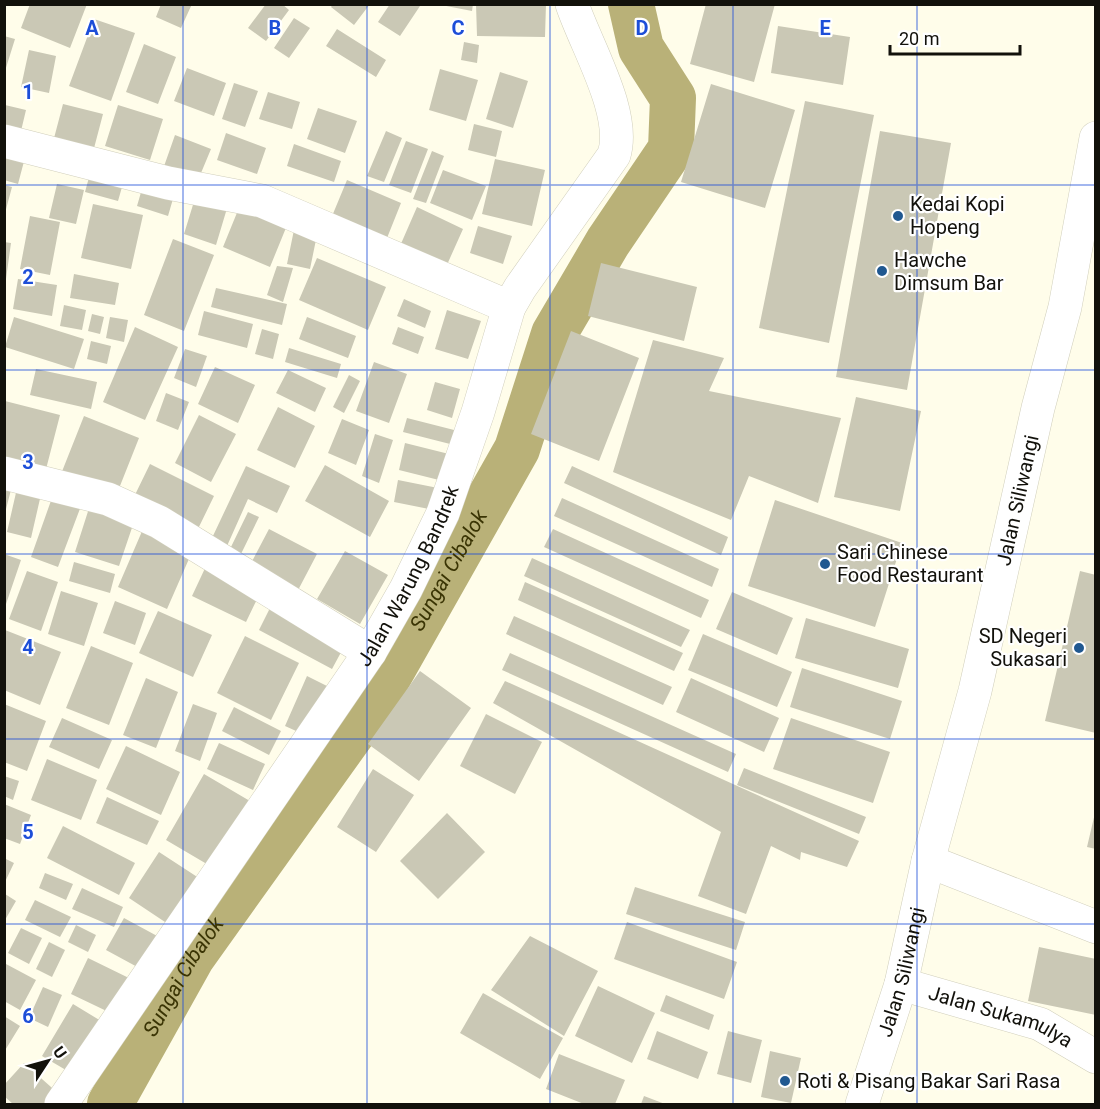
<svg xmlns="http://www.w3.org/2000/svg" width="1100" height="1109" font-family="Roboto,sans-serif">
  <rect width="100%" height="100%" fill="#fffdea"/>
  <g fill="none" stroke-linecap="round" stroke-linejoin="round">
    <!-- canal -->
    <path stroke="#b9b178" stroke-width="46" id="s1" d="M110 1104 192 957 373 704 517 449 554 334 608 242 671 149 673 98 641 48 631 4"/>
  </g>
  <!-- building -->
  <path fill="#cac8b5" d="M30 4H87L70 48 21 28Z
    M161 4H192L181 28 156 17Z
    M266 4H282L289 10 266 41 248 28Z
    M333 4H370L354 25 331 7Z
    M390 4 420 6 400 36 378 22Z
    M436 4H473L472 11Z
    M476 4H546L545 37 477 36Z
    M706 4H775L754 82 690 64Z
    M294 18 310 28 289 58 274 48Z
    M94 19 135 33 111 101 69 86Z
    M778 26 850 37 843 85 771 73Z
    M337 29 386 60 376 77 326 46Z
    M4 36 15 39 5 71H4Z
    M464 42 479 45 477 63 461 60Z
    M144 44 176 57 158 104 126 92Z
    M29 50 56 56 49 93 21 87Z
    M187 68 226 83 214 116 174 101Z
    M440 69 478 80 466 121 429 110Z
    M500 72 528 81 513 128 486 119Z
    M234 83 258 91 245 127 222 119Z
    M711 84 795 110 765 208 681 182Z
    M268 92 300 102 292 129 259 119Z
    M805 101 874 115 829 343 759 328Z
    M63 104 103 114 93 152 53 142Z
    M5 105 26 110 21 131 5 126Z
    M118 105 163 119 150 160 105 146Z
    M318 108 357 121 345 153 307 139Z
    M474 124 502 131 496 157 468 150Z
    M386 131 402 138 384 182 367 176Z
    M880 131 951 143 907 390 836 377Z
    M226 133 266 148 257 174 217 160Z
    M175 135 211 149 196 185 162 172Z
    M406 141 428 149 411 193 389 185Z
    M4 144 27 150 18 184 4 180Z
    M294 144 341 161 334 182 287 166Z
    M432 151 444 156 426 203 413 199Z
    M495 159 545 170 532 226 482 214Z
    M91 170 124 180 118 201 85 192Z
    M443 170 486 186 472 220 430 203Z
    M347 180 401 203 385 243 330 221Z
    M144 182 175 192 168 216 137 206Z
    M57 184 84 190 76 224 49 218Z
    M4 185 12 187 5 213H4Z
    M196 195 228 205 216 245 184 234Z
    M243 198 290 218 270 267 223 247Z
    M93 204 143 215 131 269 81 258Z
    M417 207 463 229 446 267 400 246Z
    M30 216 60 222 50 275 20 269Z
    M295 225 318 230 310 269 287 264Z
    M478 226 512 236 503 264 470 253Z
    M173 239 214 255 184 331 144 315Z
    M4 242 11 243 6 279H4Z
    M317 258 386 287 368 330 299 300Z
    M601 263 697 287 684 341 588 316Z
    M277 266 293 268 283 302 267 295Z
    M74 274 119 283 115 305 70 298Z
    M18 279 57 285 52 316 13 309Z
    M216 288 287 304 282 325 211 307Z
    M404 299 431 311 425 328 397 316Z
    M64 305 86 310 82 330 60 326Z
    M447 310 481 321 468 359 435 349Z
    M204 311 253 324 247 348 198 335Z
    M92 314 104 317 100 334 88 331Z
    M14 317 84 339 74 369 5 347Z
    M110 317 128 320 124 342 106 338Z
    M307 317 356 336 348 358 299 339Z
    M135 327 178 347 145 420 103 402Z
    M398 327 424 337 418 354 392 344Z
    M262 329 279 334 273 359 255 354Z
    M571 331 639 358 599 461 531 434Z
    M653 340 724 358 709 391 841 418 818 503 749 476 731 520 613 472Z
    M91 341 111 346 107 364 87 359Z
    M289 348 341 364 337 378 285 362Z
    M185 349 207 356 196 387 174 378Z
    M374 362 407 374 389 423 356 411Z
    M215 367 255 385 238 423 198 404Z
    M36 369 97 382 91 409 30 395Z
    M288 370 326 388 315 412 276 393Z
    M349 375 360 381 344 413 333 407Z
    M435 382 460 389 452 418 427 410Z
    M166 393 189 402 178 430 156 421Z
    M856 397 921 411 900 511 834 497Z
    M5 401 60 415 45 473 4 463Z
    M278 407 315 426 295 468 257 450Z
    M199 415 236 434 211 482 175 463Z
    M84 416 139 438 116 496 61 474Z
    M407 418 458 431 454 445 403 432Z
    M342 419 369 430 356 465 328 453Z
    M375 434 393 440 379 483 362 476Z
    M405 443 453 455 447 482 399 470Z
    M150 464 214 496 196 533 132 501Z
    M325 465 389 501 370 537 305 501Z
    M246 466 290 486 277 513 248 499 227 546 212 538Z
    M572 466 728 537 721 555 564 483Z
    M398 480 443 489 439 511 394 502Z
    M18 484 42 490 31 538 7 532Z
    M4 485 12 486 5 513H4Z
    M53 495 81 506 58 567 31 557Z
    M562 498 719 569 712 587 554 516Z
    M775 500 902 543 875 627 748 586Z
    M91 502 136 516 119 566 75 552Z
    M248 512 259 517 241 554 230 549Z
    M143 529 192 552 167 609 118 587Z
    M269 529 317 554 296 594 248 569Z
    M553 529 709 600 701 618 544 547Z
    M345 551 388 575 360 624 317 599Z
    M4 554 21 560 5 607H4Z
    M532 558 690 630 681 647 524 576Z
    M74 562 115 574 110 593 69 581Z
    M207 564 261 591 246 622 192 596Z
    M27 571 58 582 41 631 9 619Z
    M1080 571 1096 575V733L1045 721Z
    M525 582 683 653 674 671 518 600Z
    M61 591 98 603 84 646 48 634Z
    M732 592 793 618 777 655 716 629Z
    M115 601 146 613 135 645 103 633Z
    M272 604 346 643 332 669 259 630Z
    M158 611 212 635 193 677 139 653Z
    M514 616 672 687 663 705 506 634Z
    M806 618 909 649 898 688 795 658Z
    M5 630 61 652 40 705 4 690Z
    M703 634 792 672 777 707 688 670Z
    M245 636 299 663 271 720 217 693Z
    M91 646 133 663 109 725 66 708Z
    M510 653 736 754 728 772 502 670Z
    M802 668 902 701 890 739 790 707Z
    M420 671 471 708 419 781 368 744Z
    M307 676 327 686 305 735 285 726Z
    M146 678 178 692 156 748 123 735Z
    M691 678 779 718 764 752 676 712Z
    M505 681 859 841 847 867 801 852 800 860 771 846 746 914 698 896 721 832 493 703Z
    M4 704 46 721 27 771 4 762Z
    M193 704 217 713 200 761 175 751Z
    M234 707 281 731 269 755 222 731Z
    M486 714 542 742 515 794 460 766Z
    M62 718 112 740 99 769 49 747Z
    M791 718 890 752 873 803 773 769Z
    M219 743 265 764 253 790 207 769Z
    M126 746 180 772 161 815 106 789Z
    M47 759 97 780 81 820 31 800Z
    M744 768 866 817 859 834 737 785Z
    M373 769 414 795 376 852 337 827Z
    M204 774 255 804 217 870 166 840Z
    M4 776 19 781 13 800 4 796Z
    M107 797 159 821 147 845 96 823Z
    M4 804 31 815 20 844 4 838Z
    M447 813 485 852 438 899 400 861Z
    M1095 813H1096V849L1087 847Z
    M63 826 135 863 119 895 47 858Z
    M159 852 205 882 174 928 129 898Z
    M4 858 14 863 4 884Z
    M45 873 73 884 66 900 39 888Z
    M635 887 745 922 736 950 626 914Z
    M82 888 123 907 114 927 72 909Z
    M5 894 16 901 5 920Z
    M35 900 71 917 60 937 25 920Z
    M124 918 159 937 141 969 106 950Z
    M627 922 737 962 724 999 614 959Z
    M76 925 96 935 88 952 68 942Z
    M21 928 42 938 29 964 8 953Z
    M530 936 598 971 564 1036 491 990Z
    M49 942 65 950 52 977 36 969Z
    M1039 947 1096 959V1015L1028 1001Z
    M88 958 133 980 117 1016 71 994Z
    M6 964 36 980 20 1010 4 1001Z
    M598 986 655 1013 632 1063 575 1036Z
    M43 987 62 995 48 1027 29 1018Z
    M483 993 563 1038 540 1079 460 1033Z
    M666 995 714 1015 709 1030 660 1011Z
    M73 1004 101 1021 71 1073 42 1056Z
    M4 1016 20 1026 4 1052Z
    M657 1031 708 1052 698 1079 647 1059Z
    M728 1031 762 1040 751 1083 717 1074Z
    M770 1051 801 1058 791 1103 761 1097Z
    M559 1054 625 1080 615 1104H584L546 1089Z
    M24 1063 60 1095 51 1104H13L4 1096V1085Z
    M644 1096 665 1104H641Z"/>
  <g fill="none" stroke-linecap="round" stroke-linejoin="round">
    <!-- minor casing -->
    <g stroke="#d1cfbc" stroke-width="34">
      <g id="minor">
        <path d="M4 141 168 183 262 201 509 307"/>
        <path d="M4 473 108 499 159 522 370 652"/>
        <path d="M928 861 1096 927"/>
        <path id="s2" d="M901 984 1040 1024 1096 1057"/>
        <path id="s3" d="M61 1104 370 652 406 589 443 513 478 412 509 307 520 288 614 155C627 113 586 46 572 4"/>
      </g>
    </g>
    <!-- major casing -->
    <g stroke="#d1cfbc" stroke-width="34">
      <g id="major">
        <path id="s4" d="M862 1104 901 984 928 861 975 691 1038 408 1065 307 1096 138"/>
      </g>
    </g>
    <!-- minor -->
    <use href="#minor" stroke="#fff" stroke-width="33"/>
    <!-- major -->
    <use href="#major" stroke="#fff" stroke-width="33"/>
  </g>
  <!-- grid -->
  <path fill="none" stroke="#1d4ed8" stroke-width="1.5" stroke-opacity="0.55" d="M183 4V1104M367 4V1104M550 4V1104M733 4V1104M917 4V1104M4 185H1096M4 370H1096M4 554H1096M4 739H1096M4 924H1096"/>
  <!-- markers -->
  <g fill="#205890" stroke="#fff" stroke-width="2">
    <circle cx="898" cy="216" r="6"/>
    <circle cx="882" cy="271" r="6"/>
    <circle cx="825" cy="564" r="6"/>
    <circle cx="1079" cy="648" r="6"/>
    <circle cx="785" cy="1081" r="6"/>
  </g>
  <g text-anchor="middle" dominant-baseline="central" stroke-width="4.5" stroke-linejoin="round" paint-order="stroke">
    <!-- poi labels -->
    <g font-size="20" fill="#12110b" stroke="#fff" text-anchor="start">
      <text x="910" y="204">Kedai Kopi<tspan x="910" dy="23">Hopeng</tspan></text>
      <text x="894" y="260">Hawche<tspan x="894" dy="23">Dimsum Bar</tspan></text>
      <text x="837" y="552">Sari Chinese<tspan x="837" dy="23">Food Restaurant</tspan></text>
      <text x="1067" y="636" text-anchor="end">SD Negeri<tspan x="1067" dy="23">Sukasari</tspan></text>
      <text x="797" y="1081">Roti &amp; Pisang Bakar Sari Rasa</text>
    </g>
    <!-- street labels -->
    <g font-size="20" fill="#12110b" stroke="#fff">
      <text stroke="none"><textPath href="#s4" startOffset="624">Jalan Siliwangi</textPath></text>
      <text stroke="none"><textPath href="#s3" startOffset="633">Jalan Warung Bandrek</textPath></text>
      <text stroke="none"><textPath href="#s4" startOffset="138">Jalan Siliwangi</textPath></text>
      <text stroke="none"><textPath href="#s2" startOffset="105">Jalan Sukamulya</textPath></text>
    </g>
    <!-- water labels -->
    <g font-size="21" font-style="italic" fill="#3a3404" stroke="#fff">
      <text stroke="none"><textPath href="#s1" startOffset="633">Sungai Cibalok</textPath></text>
      <text stroke="none"><textPath href="#s1" startOffset="147">Sungai Cibalok</textPath></text>
    </g>
  </g>
  <g font-size="20" text-anchor="middle" font-weight="bold" fill="#1d4ed8" stroke="#fff" stroke-width="4.5" stroke-linejoin="round" paint-order="stroke">
    <text x="92" y="35">A</text>
    <text x="275" y="35">B</text>
    <text x="458" y="35">C</text>
    <text x="642" y="35">D</text>
    <text x="825" y="35">E</text>
    <text x="28" y="99">1</text>
    <text x="28" y="284">2</text>
    <text x="28" y="469">3</text>
    <text x="28" y="654">4</text>
    <text x="28" y="839">5</text>
    <text x="28" y="1023">6</text>
  </g>
  <!-- border -->
  <rect width="1100" height="1109" fill="none" stroke="#12110b" stroke-width="12"/>
  <!-- north arrow -->
  <g transform="translate(48 1061) rotate(54)" stroke="#ffffff" stroke-width="4.5" paint-order="stroke">
  <path d="M0-4.5L10 22L0 15L-10 22Z" fill="#12110b"/>
  <text y="-9" font-size="16" font-weight="bold" text-anchor="middle" fill="#12110b">U</text>
  </g>
  <!-- scale -->
  <path d="M890 45v9h130v-9" fill="none" stroke="#12110b" stroke-width="3"/>
  <text x="899" y="45" font-size="18" fill="#12110b" stroke="#ffffff" stroke-width="4.5" paint-order="stroke">20 m</text>
</svg>
